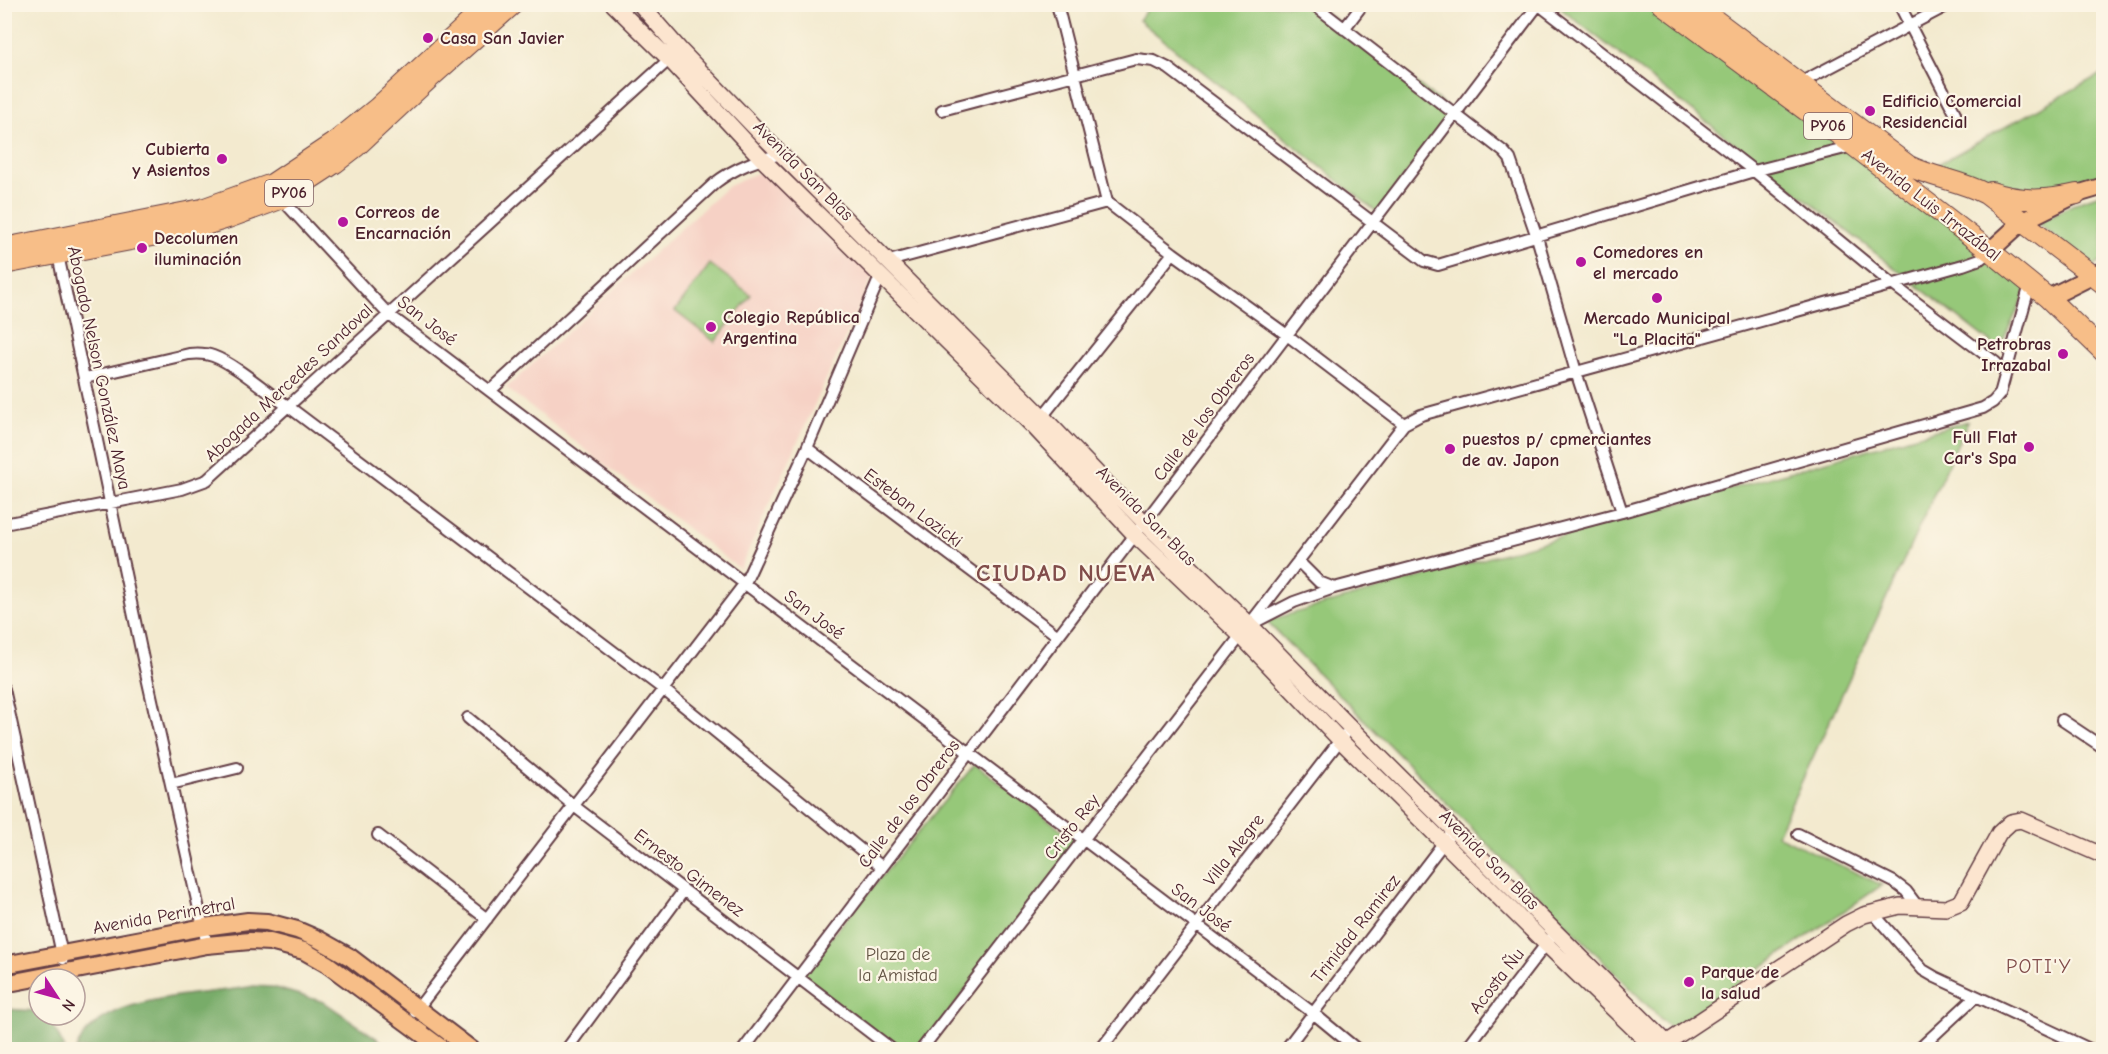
<svg xmlns="http://www.w3.org/2000/svg" width="2108" height="1054" font-family="'Comic Neue',sans-serif">
  <rect width="100%" height="100%" fill="#fcf5e5"/>
  <filter id="ink" filterUnits="userSpaceOnUse"><feTurbulence type="fractalNoise" baseFrequency=".0167" numOctaves="2"/><feDisplacementMap in="SourceGraphic" scale="12" xChannelSelector="R" yChannelSelector="G"/><feConvolveMatrix kernelMatrix="1 2 1 2 8 2 1 2 1" color-interpolation-filters="sRGB"/></filter>
  <filter id="wash" filterUnits="userSpaceOnUse"><feTurbulence type="fractalNoise" baseFrequency=".008" numOctaves="4" result="noise"/><feDisplacementMap in="SourceGraphic" scale="24" xChannelSelector="R" yChannelSelector="G"/><feGaussianBlur stdDeviation="1.35" result="paint"/><feColorMatrix in="noise" values="0 0 0 0 0 0 0 0 0 0 0 0 0 0 0 0 0 1.4 0 .05"/><feComposite in="paint" operator="in"/></filter>
  <g filter="url(#wash)">
    <rect width="100%" height="100%" fill="#f3eacf"/>
    <!-- built -->
    <path fill="#f6d1c5" d="M774 165 877 267 740 569 506 388 727 187Z"/>
    <!-- green -->
    <path fill="#96c879" stroke="#707452" stroke-width="1.5" d="M1150 5H1317L1452 111 1378 213 1139 20Z
      M1556 5H1651L2030 284 1999 349Z
      M2103 73V185L2054 199 1922 173Z
      M2103 193V261L2093 266 2037 223 2080 201Z
      M710 264 751 295 715 342 675 311Z
      M1968 421 1777 835 1882 885 1671 1029 1266 621Z
      M975 764 1078 842 921 1049H893L799 976Z"/>
    <!-- forest -->
    <path fill="#78ac69" stroke="#61664a" stroke-width="1.5" d="M254 986 272 987 324 1002 392 1049H76C99 992 204 996 254 986Z
      M5 1009 37 1011 39 1015 51 1021 65 1049H5Z"/>
  </g>
  <g filter="url(#ink)">
    <g fill="none" stroke-linecap="round" stroke-linejoin="round">
      <!-- street casing -->
      <g stroke="#633d44" stroke-width="14">
        <path id="street" d="M1057 4 1107 202 1173 253 1287 335 1404 424
          M1313 4 1504 152 1510 159 1537 237 1576 372 1622 512
          M1538 4 1754 171 1892 284 1995 362 2006 373
          M1899 4 1955 113
          M1344 29 1363 4
          M1800 83 1950 4
          M942 110 1136 59 1154 61 1168 68 1424 261 1438 265 1754 171 1853 146
          M278 195 388 314 1313 1013 1358 1050
          M57 250 144 664 207 945
          M889 261 1107 202
          M85 378 189 354C198 353 205 353 213 356 235 364 268 393 289 407L663 689 882 867
          M491 390 715 183C736 167 756 160 782 154
          M1038 422 1173 253
          M807 448 1058 636
          M4 524 182 489 207 480 673 56
          M1298 561 1319 582 1334 588
          M1255 622 1294 602 1334 588 1622 512 1983 408 1993 402 2000 394 2030 284
          M4 689 63 959
          M468 718 574 806 893 1050
          M2062 720 2104 748
          M171 784 237 768
          M1798 834 1894 882 1906 891 1918 907
          M378 835 487 919
          M1873 913 1923 970 1935 977 2092 1050
          M415 1012 745 583 807 448 880 277
          M566 1050 684 890
          M743 1050 1538 5
          M921 1050 1404 424 1421 415 1963 265 1980 259 1990 251
          M1100 1050 1344 735
          M1285 1050 1454 829
          M1465 1050 1550 939
          M1918 1050 1975 997"/>
      </g>
      <!-- secondary casing -->
      <g stroke="#633d44" stroke-width="18">
        <path id="secondary" d="M613 4 669 59 762 159 1034 427 1135 535 1241 636 1340 740 1546 944 1656 1050
          M640 4 680 50 764 137 1042 416 1144 522 1250 625 1350 727 1667 1043
          M1659 1048 1846 924 1864 915 1900 906 1946 908 1961 902 1999 833 2011 822 2021 820 2104 856"/>
      </g>
      <!-- primary casing -->
      <g stroke="#633d44" stroke-width="20">
        <path id="primary" d="M1990 251 2023 221 2077 194 2104 186
          M2048 298 2104 270
          M4 965 204 927 248 921 267 922 297 930 318 939 350 957 472 1050
          M4 984 207 945 250 941 270 942 304 951 327 964 444 1050"/>
      </g>
      <!-- highway casing -->
      <g stroke="#633d44" stroke-width="22">
        <path id="highway" d="M1662 4 1854 146 1990 251 2048 298 2104 352
          M1694 4 1909 166C1934 178 1962 181 1986 194L2104 284
          M1991 192C2020 202 2047 201 2077 194
          M4 248 202 209 272 184 335 142 377 108 489 4
          M4 264 199 227 228 218 280 199 335 163 357 146 430 78 513 4"/>
      </g>
      <!-- street -->
      <use href="#street" stroke="#fff" stroke-width="10"/>
      <!-- secondary -->
      <use href="#secondary" stroke="#fce5cf" stroke-width="15"/>
      <!-- primary -->
      <use href="#primary" stroke="#f7be88" stroke-width="16"/>
      <!-- highway -->
      <use href="#highway" stroke="#f7be88" stroke-width="20"/>
    </g>
  </g>
  <!-- markers -->
  <g fill="#b5179e" stroke="#fcf5e5" stroke-width="2">
    <circle cx="428" cy="38" r="6"/>
    <circle cx="1870" cy="111" r="6"/>
    <circle cx="222" cy="159" r="6"/>
    <circle cx="343" cy="222" r="6"/>
    <circle cx="142" cy="248" r="6"/>
    <circle cx="1581" cy="262" r="6"/>
    <circle cx="1657" cy="298" r="6"/>
    <circle cx="711" cy="327" r="6"/>
    <circle cx="2063" cy="354" r="6"/>
    <circle cx="2029" cy="447" r="6"/>
    <circle cx="1450" cy="449" r="6"/>
    <circle cx="1689" cy="982" r="6"/>
  </g>
  <g text-anchor="middle" dominant-baseline="central" stroke-width="4.5" stroke-linejoin="round" paint-order="stroke">
    <!-- shield labels -->
    <g fill="#fcf5e5" stroke="#7f5f63" stroke-width="1.5">
      <rect x="1804" y="113" width="48" height="26" rx="4.5"/>
      <rect x="265" y="180" width="48" height="26" rx="4.5"/>
    </g>
    <g font-size="16" font-weight="bold" fill="#4a1f2b">
      <text x="1828" y="126">PY06</text>
      <text x="289" y="193">PY06</text>
    </g>
    <!-- poi labels -->
    <g font-size="18" font-weight="bold" fill="#4a1f2b" stroke="#fcf5e5" text-anchor="start">
      <text x="440" y="38">Casa San Javier</text>
      <text x="1882" y="101">Edificio Comercial<tspan x="1882" dy="21">Residencial</tspan></text>
      <text x="210" y="149" text-anchor="end">Cubierta<tspan x="210" dy="21">y Asientos</tspan></text>
      <text x="355" y="212">Correos de<tspan x="355" dy="21">Encarnación</tspan></text>
      <text x="154" y="238">Decolumen<tspan x="154" dy="21">iluminación</tspan></text>
      <text x="1593" y="252">Comedores en<tspan x="1593" dy="21">el mercado</tspan></text>
      <text x="723" y="317">Colegio República<tspan x="723" dy="21">Argentina</tspan></text>
      <text x="1657" y="318" text-anchor="middle">Mercado Municipal<tspan x="1657" dy="21">"La Placita"</tspan></text>
      <text x="2051" y="344" text-anchor="end">Petrobras<tspan x="2051" dy="21">Irrazabal</tspan></text>
      <text x="2017" y="437" text-anchor="end">Full Flat<tspan x="2017" dy="21">Car's Spa</tspan></text>
      <text x="1462" y="439">puestos p/ cpmerciantes<tspan x="1462" dy="21">de av. Japon</tspan></text>
      <text x="1701" y="972">Parque de<tspan x="1701" dy="21">la salud</tspan></text>
    </g>
    <!-- street labels -->
    <g font-size="18" fill="#4a1f2b" stroke="#fcf5e5">
      <text transform="translate(803 171) rotate(45)">Avenida San Blas</text>
      <text transform="translate(1931 205) rotate(38)">Avenida Luis Irrazábal</text>
      <text transform="translate(427 321) rotate(38)">San José</text>
      <text transform="translate(99 368) rotate(78)">Abogado Nelson González Maya</text>
      <text transform="translate(289 383) rotate(-43)">Abogada Mercedes Sandoval</text>
      <text transform="translate(1204 417) rotate(-53)">Calle de los Obreros</text>
      <text transform="translate(913 508) rotate(37)">Esteban Lozicki</text>
      <text transform="translate(1146 516) rotate(45)">Avenida San Blas</text>
      <text transform="translate(814 615) rotate(37)">San José</text>
      <text transform="translate(909 804) rotate(-53)">Calle de los Obreros</text>
      <text transform="translate(1072 827) rotate(-52)">Cristo Rey</text>
      <text transform="translate(1234 850) rotate(-52)">Villa Alegre</text>
      <text transform="translate(1489 860) rotate(45)">Avenida San Blas</text>
      <text transform="translate(689 873) rotate(37)">Ernesto Gimenez</text>
      <text transform="translate(1201 908) rotate(37)">San José</text>
      <text transform="translate(164 916) rotate(-10)">Avenida Perimetral</text>
      <text transform="translate(1356 929) rotate(-52)">Trinidad Ramirez</text>
      <text transform="translate(1497 981) rotate(-52)">Acosta Ñu</text>
    </g>
    <!-- park labels -->
    <g font-size="18" fill="#615242" stroke="#fcf5e5">
      <text x="898" y="954">Plaza de<tspan x="898" dy="21">la Amistad</tspan></text>
    </g>
    <!-- neighbourhood labels -->
    <g font-size="20" letter-spacing="1.5" fill="#814c4a" stroke="#fcf5e5">
      <text x="2039" y="966">POTI'Y</text>
    </g>
    <!-- district labels -->
    <g font-size="24" font-weight="bold" letter-spacing="1.5" fill="#814c4a" stroke="#fcf5e5">
      <text x="1066" y="573">CIUDAD NUEVA</text>
    </g>
  </g>
  <!-- margin -->
  <rect width="2108" height="1054" fill="none" stroke="#fcf5e5" stroke-width="24"/>
  <!-- north arrow -->
  <g transform="translate(57 997) rotate(126)"><circle r="28" fill="#fcf5e5" stroke="#b59f9b" stroke-width="1.5"/>
  <path d="M0-4.5L10 22L0 15L-10 22Z" fill="#b5179e"/>
  <text y="-9" font-size="16" font-weight="bold" text-anchor="middle" fill="#4a1f2b">N</text>
  </g>
</svg>
